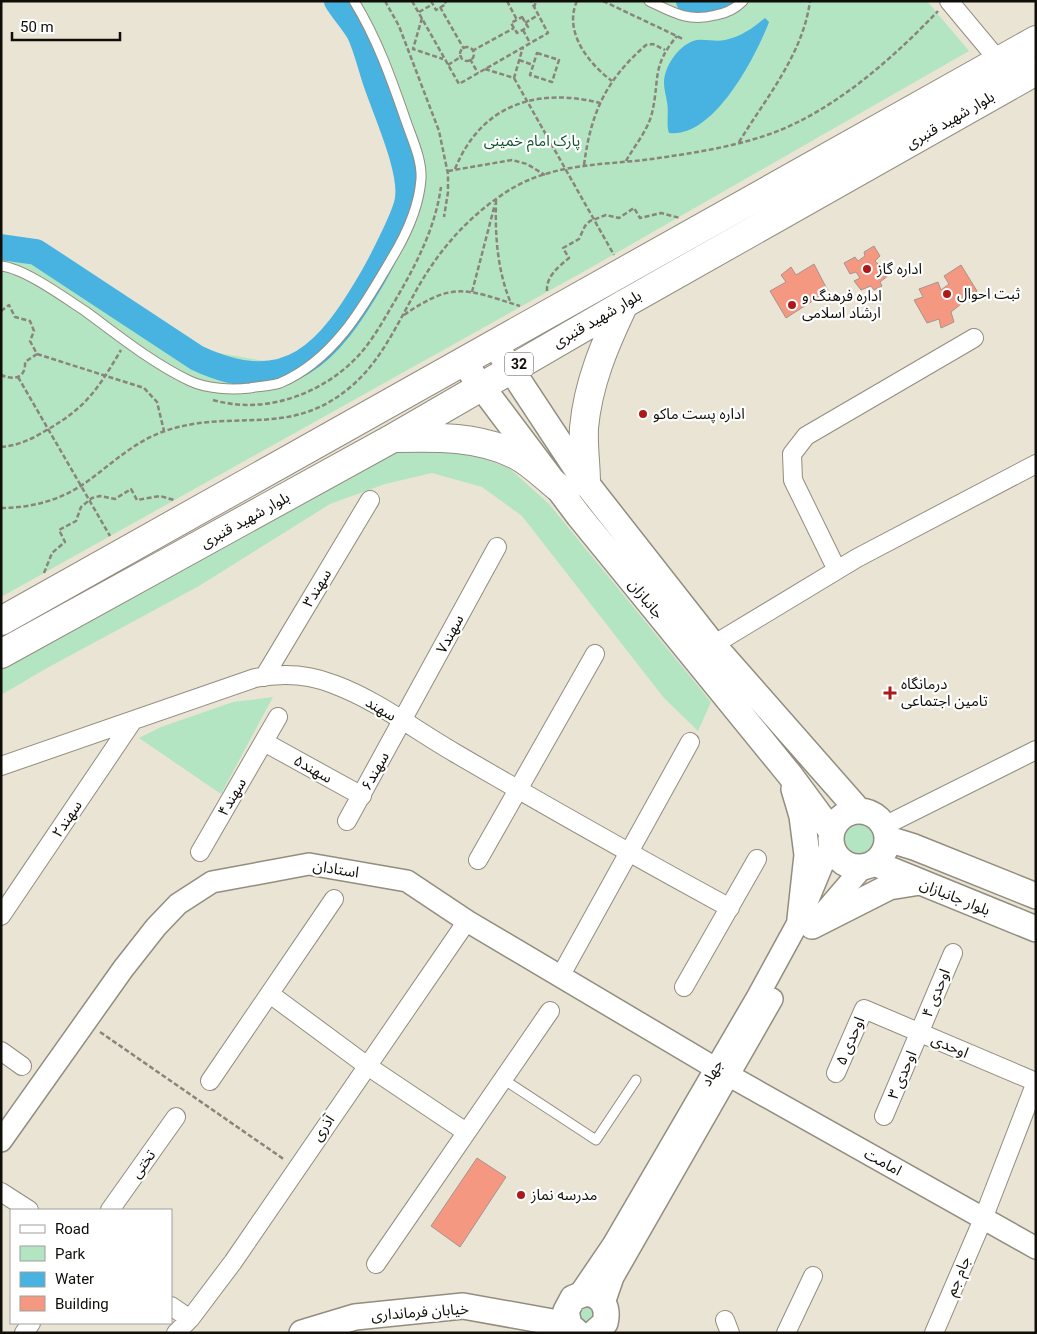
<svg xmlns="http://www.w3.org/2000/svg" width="1037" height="1334" font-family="Roboto,'Noto Sans Arabic',sans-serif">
  <rect width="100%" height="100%" fill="#eae4d5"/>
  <!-- green -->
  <path fill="#b3e5c2" d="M339 1H927L969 51 590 268 1 597V258L31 259 131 323 189 348 299 367 379 277 406 223 383 112Z
    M406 448H453L509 468 549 504 711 702 698 731 664 698 522 516 482 487 432 473 385 484 330 504 199 586 47 668 1 695V666L365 462Z
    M273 697 221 794 139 738 161 727 233 702Z
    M842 839a17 17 0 1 1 34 0a17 17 0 1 1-34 0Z
    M574 1302 603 1307 587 1330 571 1307Z"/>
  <!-- water -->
  <path fill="#48b2e1" d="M765 18 769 22C756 56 714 139 669 133 666 126 669 111 667 102 666 96 664 89 664 83 664 66 680 43 697 40 706 39 716 42 725 40 741 37 753 28 765 18Z"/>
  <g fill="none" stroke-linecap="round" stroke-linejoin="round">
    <!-- river -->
    <path stroke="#48b2e1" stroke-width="26" d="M689 1C705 9 715 9 731 1
      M1 247 36 252 197 358C289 401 329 353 373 277 381 263 407 213 408 198 412 167 385 110 375 79 370 64 366 46 359 32 353 22 344 12 337 1"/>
  </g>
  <!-- building -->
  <path fill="#f59882" stroke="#a5948f" d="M874 246 880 256 875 261 881 267 886 266 889 275 880 282 882 286 874 290 871 286 861 290 854 281 860 278 856 272 850 274 844 263 855 257 858 261 865 256 864 252Z
    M814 264 828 291 786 318 770 291 786 282 781 275 791 267 796 275Z
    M961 265 977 291 951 312 954 322 941 328 939 319 927 323 914 300 923 297 919 289 938 282 941 290 949 284 944 276Z
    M477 1158 506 1177 460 1247 431 1226Z"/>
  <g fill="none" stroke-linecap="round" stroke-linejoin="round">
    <!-- service casing -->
    <g stroke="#938d7f" stroke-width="11">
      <path id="service" d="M649 1C674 13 688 22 716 15 727 13 735 9 743 1
        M1 266C24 268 65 298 85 311 118 335 152 363 190 381 207 389 232 390 250 388 259 386 271 386 280 383 334 360 364 306 392 258 406 235 419 206 421 179 422 160 413 141 407 124 392 81 378 40 354 1
        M503 1079 596 1140 636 1080"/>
    </g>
    <!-- minor casing -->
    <g stroke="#938d7f" stroke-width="20">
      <path id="minor" d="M949 1 999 61
        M837 570 793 480 792 454 806 436 974 338
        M713 645 857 558 1036 464
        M264 677 370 500
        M264 742 362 796
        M1 766 255 678C281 673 308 674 333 684 377 700 415 730 455 753 546 806 638 858 730 908
        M347 821 497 547
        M884 826 1036 750
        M200 852 278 717
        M478 860 595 654
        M1 916 132 722
        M561 975 690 742
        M684 987 757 859
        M270 994 366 1065 466 1132
        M1 1051 22 1066
        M836 1073 864 1009 1036 1082
        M210 1081 334 899
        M884 1116 953 953
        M1 1192 29 1210
        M110 1210 176 1117
        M376 1264 550 1011
        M171 1306 190 1319
        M725 1320 730 1333
        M24 1333 31 1323
        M176 1333 190 1319 233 1262 467 921
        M786 1333 813 1276
        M934 1333 983 1219 1036 1082"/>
    </g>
    <!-- tertiary casing -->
    <g stroke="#938d7f" stroke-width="24">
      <path id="tertiary" d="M815 923 863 867
        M730 1076 1036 1248
        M1 1141 123 969 156 927 178 904 212 882 309 864 407 881 467 921 715 1068
        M579 1295 613 1245 758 996 800 919 831 844
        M604 1303 613 1277 772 999"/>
    </g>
    <!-- secondary casing -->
    <g stroke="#938d7f" stroke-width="28">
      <path id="secondary" d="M495 345 586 483 713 645 859 811
        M464 363 579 516 790 775 832 832
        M794 789 802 816 807 855 800 919
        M831 839a28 28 0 1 1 56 0a28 28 0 1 1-56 0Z
        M888 839 914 847 1036 896
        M874 863 1036 929
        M812 926 889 887 920 882
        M302 1333 355 1317 463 1306 569 1325
        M578 1333 569 1325 566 1311 573 1298 586 1293C602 1295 609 1307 605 1323L594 1333"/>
    </g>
    <!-- trunk casing -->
    <g stroke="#938d7f" stroke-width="30">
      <path id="trunk" d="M395 438C436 437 479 436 516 455 532 463 546 478 559 488
        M586 483C586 465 583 446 584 428 588 383 605 344 624 304
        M1 621 1036 40
        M1 654 393 438 624 304 1036 71"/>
    </g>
    <!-- path -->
    <path stroke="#8a857b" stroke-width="2.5" stroke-dasharray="5 2.5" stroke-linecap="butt" d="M385 1 399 26 439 131 448 174V192L444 217
      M412 1 459 84 548 33 531 1
      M431 1 436 10 446 4 445 1
      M507 1 517 20
      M577 1C563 32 589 64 612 81
      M603 1 683 39
      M440 7 464 49
      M534 8 536 1
      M419 12 433 4
      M522 17 528 27 517 33 511 23Z
      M422 18 413 49 443 59
      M525 23 538 15
      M523 30 530 43
      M460 54a7 7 0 1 1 14 0a7 7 0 1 1-14 0Z
      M472 51 514 28
      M537 53 559 60 552 82 530 75Z
      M470 59 478 73
      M519 60 533 65
      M448 65 462 56
      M485 69 514 78 523 47
      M514 78 614 255
      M739 142C766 98 803 54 810 1
      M626 161C635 145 648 130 652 113 660 79 651 67 677 36
      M584 165C591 112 606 80 646 45L653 44 665 50
      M455 169C481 105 536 87 600 103
      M448 171 512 160 527 164 545 175
      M496 200C495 235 497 268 510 301
      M547 291C546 277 558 267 569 258L563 248 579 239 585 226 590 221 606 215 619 218 634 208 640 218 661 213 680 218
      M472 292 495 204
      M1 311 9 305 15 317 30 321 34 331 30 341 37 354 25 362C26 379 13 380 1 375
      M404 315C453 281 466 289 520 306
      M37 354 144 388 157 402 164 431
      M18 377 110 536
      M213 400C261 414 314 397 350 364 370 346 383 321 396 299 417 263 435 228 441 187
      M1 447C17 446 32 439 45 431 86 408 98 389 121 350
      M1 508C31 508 61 500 85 483 112 464 133 442 165 431 235 407 291 441 355 383 380 360 395 329 411 300 435 254 467 216 511 189 554 163 605 165 652 159 700 152 755 144 798 122 850 96 898 53 938 11
      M44 573 52 553 65 542 59 530 76 521 81 507 92 498 100 496 115 499 131 489 137 500 160 496 174 500
      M100 1032 285 1160"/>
    <!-- service -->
    <use href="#service" stroke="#fff" stroke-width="9"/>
    <!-- minor -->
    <use href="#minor" stroke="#fff" stroke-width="18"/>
    <!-- tertiary -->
    <use href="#tertiary" stroke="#fff" stroke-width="21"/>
    <!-- secondary -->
    <use href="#secondary" stroke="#fff" stroke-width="25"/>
    <!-- trunk -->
    <use href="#trunk" stroke="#fff" stroke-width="28"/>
  </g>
  <!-- markers -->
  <g fill="#ab191a" stroke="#fff" stroke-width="2">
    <circle cx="867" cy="269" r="5"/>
    <circle cx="947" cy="294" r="5"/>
    <circle cx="792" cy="305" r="5"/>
    <circle cx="643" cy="414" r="5"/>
    <path d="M887.5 685.5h5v5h5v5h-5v5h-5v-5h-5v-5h5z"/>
    <circle cx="521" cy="1195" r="5"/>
  </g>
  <g text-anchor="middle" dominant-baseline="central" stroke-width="4.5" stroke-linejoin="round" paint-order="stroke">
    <!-- shield labels -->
    <rect fill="#fff" stroke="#585653" stroke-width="1" x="505" y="352.5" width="28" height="23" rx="4"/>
    <g font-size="14" font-weight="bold" fill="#100e09">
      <text x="519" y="364">32</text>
    </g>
    <!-- street labels -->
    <g font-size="15" fill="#100e09" stroke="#fff">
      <text transform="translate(950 120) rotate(-30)">بلوار شهید قنبری</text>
      <text transform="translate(597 319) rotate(-30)">بلوار شهید قنبری</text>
      <text transform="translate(245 520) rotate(-29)">بلوار شهید قنبری</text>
      <text transform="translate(317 588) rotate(-59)">سهند۳</text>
      <text transform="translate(646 599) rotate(51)">جانبازان</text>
      <text transform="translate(450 634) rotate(-62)">سهند۷</text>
      <text transform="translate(381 709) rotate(31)">سهند</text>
      <text transform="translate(313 769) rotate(29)">سهند۵</text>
      <text transform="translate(375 771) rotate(-61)">سهند۶</text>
      <text transform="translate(232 797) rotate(-60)">سهند۴</text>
      <text transform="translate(67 819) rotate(-56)">سهند۲</text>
      <text transform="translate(336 869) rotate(9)">استادان</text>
      <text transform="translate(955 897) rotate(22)">بلوار جانبازان</text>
      <text transform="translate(936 993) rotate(-68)">اوحدی ۴</text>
      <text transform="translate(850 1041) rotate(-67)">اوحدی ۵</text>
      <text transform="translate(950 1046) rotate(23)">اوحدی</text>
      <text transform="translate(712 1073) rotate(-60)">جهاد</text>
      <text transform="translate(902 1075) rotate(-67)">اوحدی ۳</text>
      <text transform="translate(323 1128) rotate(-56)">آذری</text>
      <text transform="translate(883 1162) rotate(29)">امامت</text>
      <text transform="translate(143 1164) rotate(-54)">تختی</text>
      <text transform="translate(958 1276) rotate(-67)">جام جم</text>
      <text transform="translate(420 1312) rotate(-4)">خیابان فرمانداری</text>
    </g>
    <!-- park labels -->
    <g font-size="15" fill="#0f512d" stroke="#fff">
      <text x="532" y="141">پارک امام خمینی</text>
    </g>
    <!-- poi labels -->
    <g font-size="15" fill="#100e09" stroke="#fff" text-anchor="start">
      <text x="877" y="269">اداره گاز</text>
      <text x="957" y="294">ثبت احوال</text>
      <text x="802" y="296">اداره فرهنگ و<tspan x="802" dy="17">ارشاد اسلامی</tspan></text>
      <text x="653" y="414">اداره پست ماکو</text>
      <text x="901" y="684">درمانگاه<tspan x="901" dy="17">تامین اجتماعی</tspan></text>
      <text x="531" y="1195">مدرسه نماز</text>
    </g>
  </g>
  <!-- border -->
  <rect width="1037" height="1334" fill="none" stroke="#100e09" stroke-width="5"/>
  <!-- legend -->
  <rect x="10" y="1209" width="162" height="115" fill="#ffffff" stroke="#9f9f9d"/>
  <rect x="20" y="1225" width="25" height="8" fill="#ffffff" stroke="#9f9f9d"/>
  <text x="55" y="1234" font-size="15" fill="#100e09">Road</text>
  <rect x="20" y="1246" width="25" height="15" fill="#b3e5c2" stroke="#9f9f9d"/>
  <text x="55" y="1259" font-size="15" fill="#100e09">Park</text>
  <rect x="20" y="1272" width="25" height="15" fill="#48b2e1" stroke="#9f9f9d"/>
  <text x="55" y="1284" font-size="15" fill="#100e09">Water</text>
  <rect x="20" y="1296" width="25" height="15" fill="#f59882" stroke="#9f9f9d"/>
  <text x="55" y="1309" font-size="15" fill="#100e09">Building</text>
  <!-- scale -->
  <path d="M12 32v8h108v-8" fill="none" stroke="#100e09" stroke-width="2.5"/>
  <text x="20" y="32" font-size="15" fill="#100e09" stroke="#ffffff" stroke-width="4" paint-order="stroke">50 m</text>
</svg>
